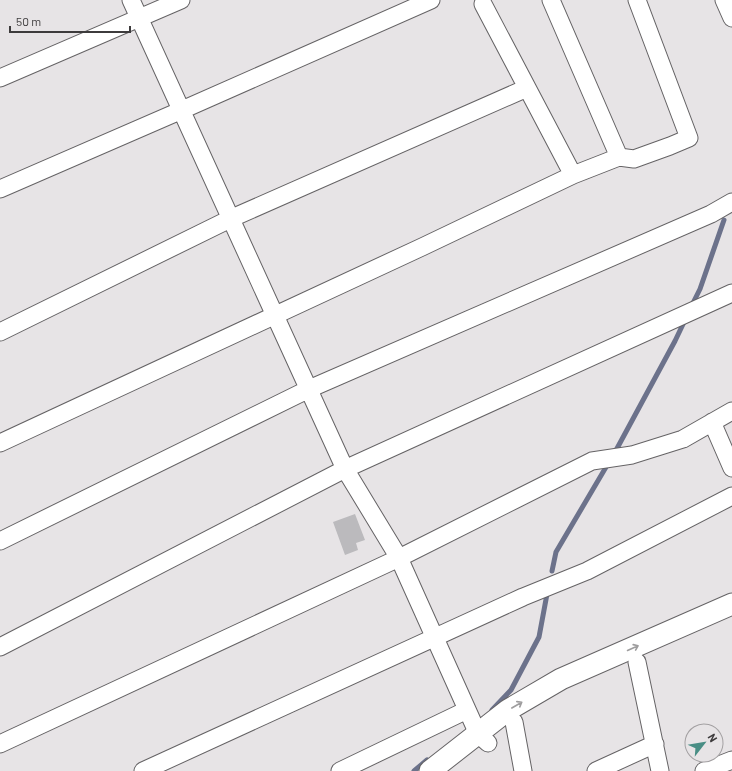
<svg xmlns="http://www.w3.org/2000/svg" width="732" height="771" font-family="Barlow,sans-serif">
  <rect width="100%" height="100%" fill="#e7e4e6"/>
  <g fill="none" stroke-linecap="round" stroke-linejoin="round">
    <!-- stream -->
    <path stroke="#6c728b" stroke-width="5" d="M691 307 700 289 724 220
      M614 454 675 341 685 320
      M552 571 556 552 609 462
      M492 710 511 690 539 637 547 594
      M414 771 427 760"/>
  </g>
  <!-- building -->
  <path fill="#bbbabd" d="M355 514 365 540 356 543 358 550 345 555 333 522Z"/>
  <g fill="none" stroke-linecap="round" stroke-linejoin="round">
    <!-- minor casing -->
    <g stroke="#656365" stroke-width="19">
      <path id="minor" d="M131 0 345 469 399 558 478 734 488 743
        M724 0 732 18
        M483 4 573 175 619 157 551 0
        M0 78 181 0
        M619 157 634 159 670 146 689 138 637 0
        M0 189 182 110 431 0
        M0 332 232 218 527 88
        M712 422 732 468
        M0 443 422 247 573 175
        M0 541 309 389 711 214 732 202
        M0 647 345 469 732 293
        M637 662 660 771
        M514 722 523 771
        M0 744 399 558 592 461 632 455 683 439 732 411
        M143 771 523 597 587 571 732 496
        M340 771 467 710
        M596 771 655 744
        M704 771 732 760"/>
    </g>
    <!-- tertiary casing -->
    <g stroke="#656365" stroke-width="23">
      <path id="tertiary" d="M430 771 508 710 561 679 732 604"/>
    </g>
    <!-- minor -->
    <use href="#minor" stroke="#fff" stroke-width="17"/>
    <!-- tertiary -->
    <use href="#tertiary" stroke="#fff" stroke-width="21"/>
  </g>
  <!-- one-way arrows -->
  <defs><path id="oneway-shaft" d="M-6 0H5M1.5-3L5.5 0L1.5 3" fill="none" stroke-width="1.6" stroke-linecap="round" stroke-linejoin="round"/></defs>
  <g stroke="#9e9d9e">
    <use href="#oneway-shaft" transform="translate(633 648) rotate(-24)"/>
    <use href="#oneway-shaft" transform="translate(517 705) rotate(-30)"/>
  </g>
  <!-- north arrow -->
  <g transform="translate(704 743) rotate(59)"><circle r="19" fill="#e7e4e6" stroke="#a3a0a2"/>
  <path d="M0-3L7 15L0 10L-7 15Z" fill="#498e85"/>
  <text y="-6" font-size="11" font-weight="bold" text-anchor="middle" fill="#3d3b3c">N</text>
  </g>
  <!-- scale -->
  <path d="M10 26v6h120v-6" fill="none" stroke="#3d3b3c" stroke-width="2"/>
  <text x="16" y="26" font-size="12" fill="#3d3b3c" stroke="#e7e4e6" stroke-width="3" paint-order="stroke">50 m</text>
</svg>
